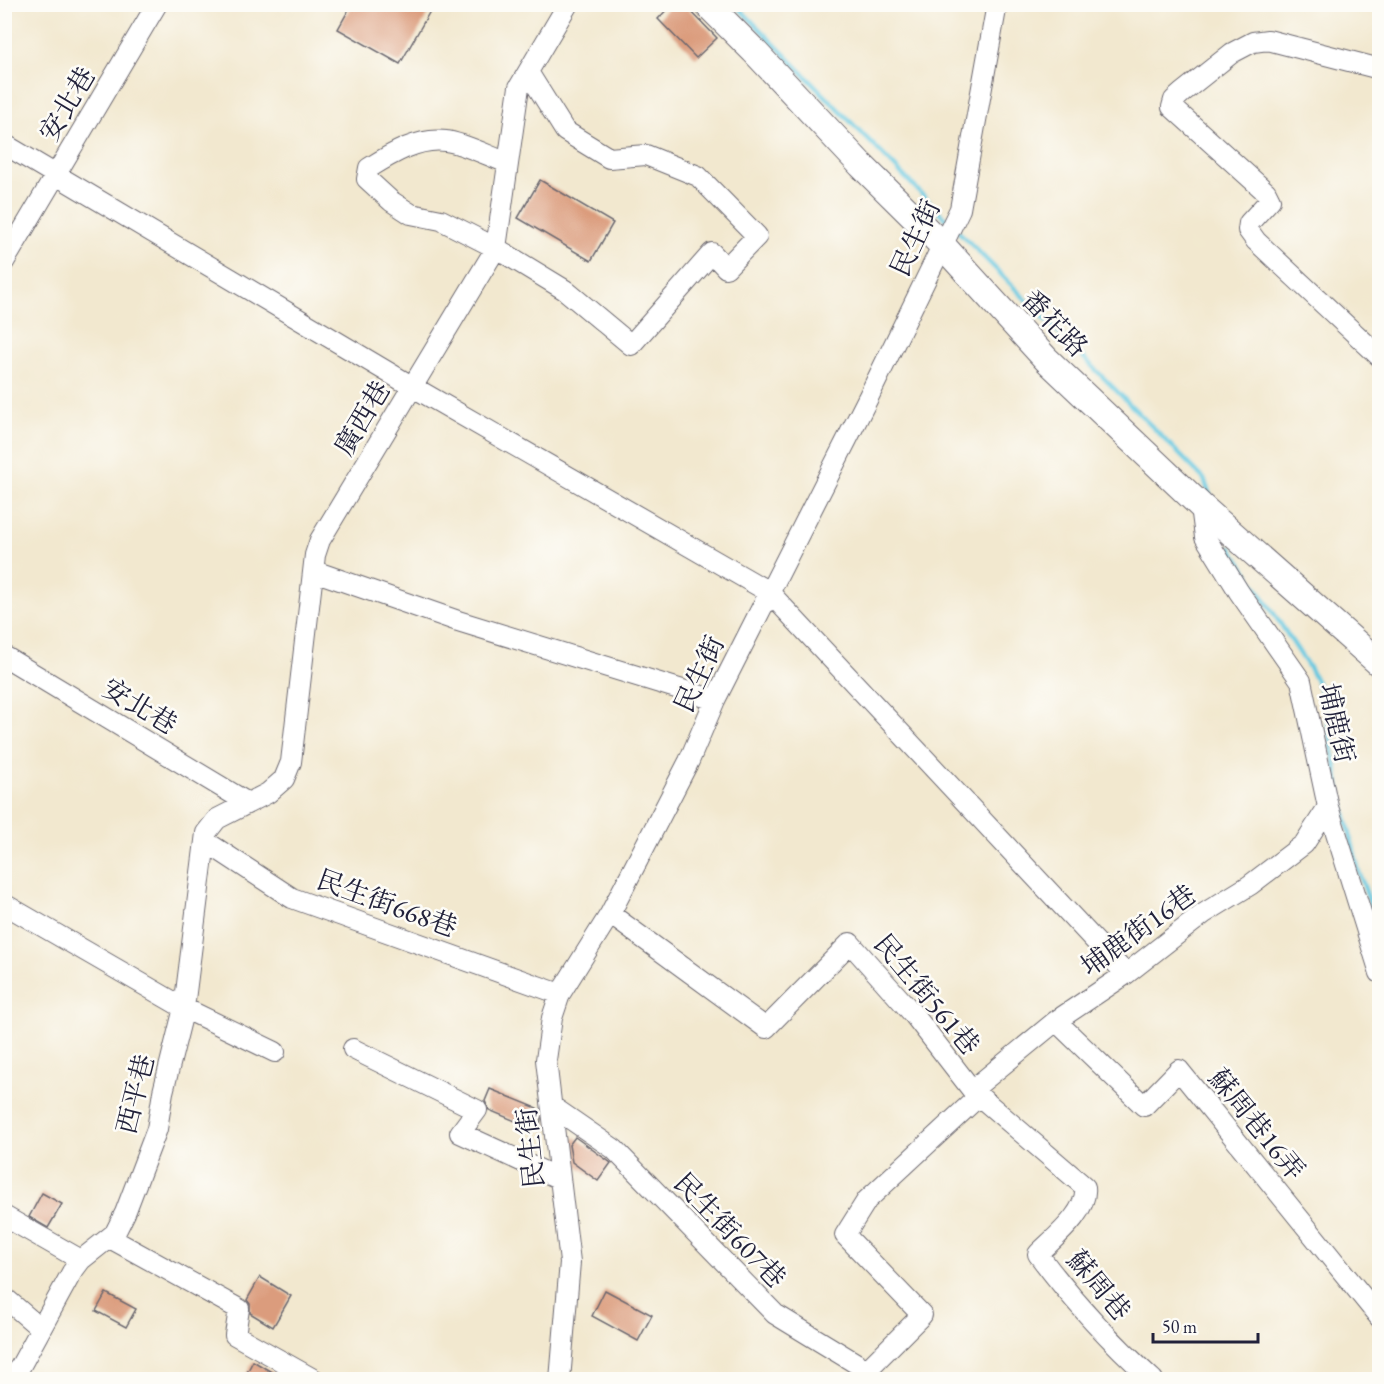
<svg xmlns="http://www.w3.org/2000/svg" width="1384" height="1384" font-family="'EB Garamond','Noto Serif TC',serif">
  <rect width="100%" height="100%" fill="#fdfcf7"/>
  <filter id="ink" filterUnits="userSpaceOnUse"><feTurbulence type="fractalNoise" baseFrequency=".0167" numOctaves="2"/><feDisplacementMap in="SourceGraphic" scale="12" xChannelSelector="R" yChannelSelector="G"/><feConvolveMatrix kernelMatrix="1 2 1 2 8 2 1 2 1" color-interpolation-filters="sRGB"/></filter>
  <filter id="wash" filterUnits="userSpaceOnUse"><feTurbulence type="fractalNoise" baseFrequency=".008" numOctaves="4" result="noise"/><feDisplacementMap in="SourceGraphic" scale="24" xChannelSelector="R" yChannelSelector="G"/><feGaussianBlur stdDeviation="1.35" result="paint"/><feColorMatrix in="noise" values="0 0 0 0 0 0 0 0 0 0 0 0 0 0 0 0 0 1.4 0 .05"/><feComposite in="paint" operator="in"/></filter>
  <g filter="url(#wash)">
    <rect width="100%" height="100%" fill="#f2e8cf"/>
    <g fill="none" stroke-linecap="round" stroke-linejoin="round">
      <!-- stream -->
      <path stroke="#62c7e0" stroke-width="4.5" d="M735 4 948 221
        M956 229 1204 479 1212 501
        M1231 548 1310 669 1323 695 1341 797 1359 872 1380 932"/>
    </g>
    <g id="blocks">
      <!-- building -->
      <path fill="#db9c7d" d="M352 4H434L400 64 338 29Z
        M672 4H684L717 38 696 58 658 19Z
        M540 180 613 223 591 261 518 218Z
        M490 1089 537 1108 541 1118 539 1131 489 1110 485 1101Z
        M575 1137 611 1163 598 1181 572 1162 569 1145Z
        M42 1193 62 1204 48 1228 29 1217Z
        M260 1277 291 1296 273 1327 250 1313V1304L247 1300Z
        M605 1290 652 1315 638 1341 592 1316Z
        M106 1293 136 1309 126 1327 96 1311Z
        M253 1361 285 1380H243Z"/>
    </g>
  </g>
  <g filter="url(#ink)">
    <use href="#blocks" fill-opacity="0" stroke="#6b676f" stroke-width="1.5"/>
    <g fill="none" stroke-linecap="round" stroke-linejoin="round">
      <!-- minor casing -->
      <g stroke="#6b676f" stroke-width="22">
        <path id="minor" d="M1380 69 1268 40 1253 42 1232 53 1183 92 1174 100 1172 107 1266 192 1270 200 1249 223 1248 230 1256 241 1380 357
          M4 144 413 387 769 592 1126 974
          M508 163C491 157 463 143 446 141 419 137 391 154 369 168L367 179 391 201 411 214 441 220 496 248 565 290 631 345 712 253 726 268 757 236 698 176 646 155 609 158 565 131 528 72
          M4 262 157 4
          M1201 506 1205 537 1239 592 1301 681 1328 807 1380 973
          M314 571 458 621 715 700
          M4 656 248 803
          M205 841 292 898 560 994
          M4 904 184 1008 275 1052
          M610 914 766 1028 850 943 914 1015 972 1090 1085 1187C1088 1212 1055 1237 1038 1254 1072 1300 1110 1341 1153 1380
          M1056 1021 1144 1106 1179 1070 1380 1318
          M353 1049 477 1110 460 1133 560 1179
          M972 1090 1056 1021 1126 974 1203 914 1250 885 1304 844 1328 807
          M553 1107 614 1149 775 1314 867 1370 877 1380
          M4 1216 81 1260
          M110 1238 239 1309 235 1335 315 1380
          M4 1297 40 1328
          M867 1370 922 1315 845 1235 867 1200 979 1096
          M9 1380 20 1367 72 1272 81 1260 115 1233 125 1213 157 1129 163 1092 184 1008 206 833 217 819 268 793 284 779 291 762 315 555 320 540 496 248 519 87 568 4
          M560 1380 570 1262 546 1060 552 1018 560 994 610 914 689 761 715 700 869 396 960 209 997 4"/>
      </g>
      <!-- major casing -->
      <g stroke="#6b676f" stroke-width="28">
        <path id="major" d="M707 4 754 51 861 165 943 246 1046 359 1201 506 1380 664"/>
      </g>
      <!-- minor -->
      <use href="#minor" stroke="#fff" stroke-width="20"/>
      <!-- major -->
      <use href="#major" stroke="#fff" stroke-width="26"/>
    </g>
  </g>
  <g text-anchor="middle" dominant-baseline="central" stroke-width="5" stroke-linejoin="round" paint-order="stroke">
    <!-- street labels -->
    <g font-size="27" fill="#22223b" stroke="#fdfcf7">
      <text transform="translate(67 104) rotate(-59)">安北巷</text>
      <text transform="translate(915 238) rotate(-65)">民生街</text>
      <text transform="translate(1055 323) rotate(46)">番花路</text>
      <text transform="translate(362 418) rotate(-59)">廣西巷</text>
      <text transform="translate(699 674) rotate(-65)">民生街</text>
      <text transform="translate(140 706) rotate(31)">安北巷</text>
      <text transform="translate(1337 723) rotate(77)">埔鹿街</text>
      <text transform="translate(387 903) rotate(20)">民生街668巷</text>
      <text transform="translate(1138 930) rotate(-36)">埔鹿街16巷</text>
      <text transform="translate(927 994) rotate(50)">民生街561巷</text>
      <text transform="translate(135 1094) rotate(-76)">西平巷</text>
      <text transform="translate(1257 1124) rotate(51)">蘇周巷16弄</text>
      <text transform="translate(530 1148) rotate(-96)">民生街</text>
      <text transform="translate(730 1230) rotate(46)">民生街607巷</text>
      <text transform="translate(1099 1285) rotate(50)">蘇周巷</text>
    </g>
  </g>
  <!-- margin -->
  <rect width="1384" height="1384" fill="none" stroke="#fdfcf7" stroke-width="24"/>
  <!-- scale -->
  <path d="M1153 1333v9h105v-9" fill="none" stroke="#22223b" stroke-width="3"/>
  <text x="1162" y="1333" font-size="18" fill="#22223b" stroke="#fdfcf7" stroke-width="4.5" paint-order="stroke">50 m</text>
</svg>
